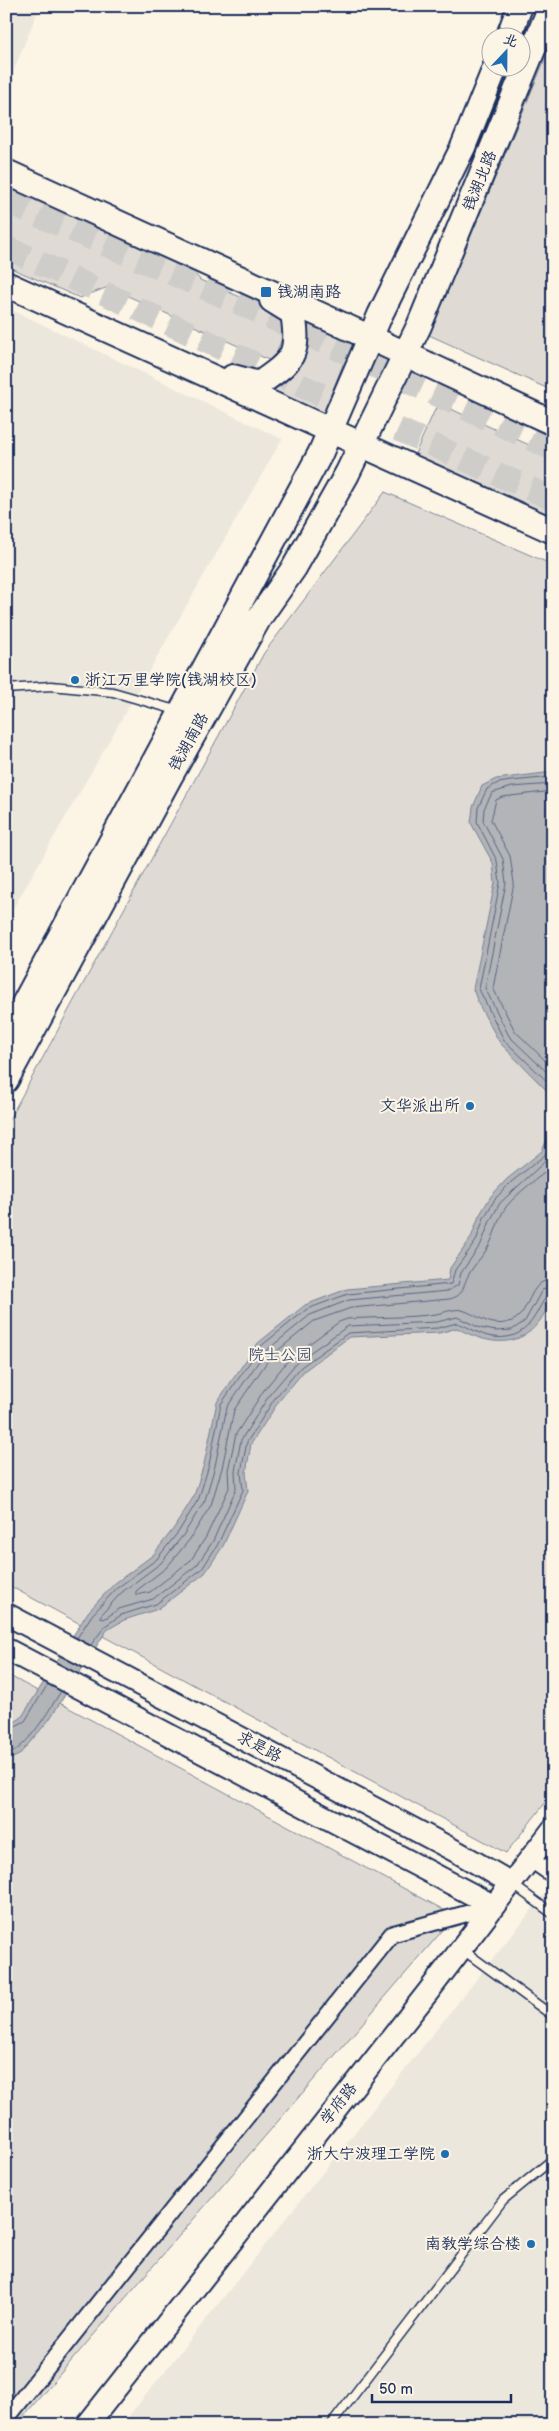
<svg xmlns="http://www.w3.org/2000/svg" width="559" height="2431" font-family="'Balsamiq Sans','LXGW WenKai TC',sans-serif">
  <rect width="100%" height="100%" fill="#fcf5e5"/>
  <filter id="ink" filterUnits="userSpaceOnUse"><feTurbulence type="fractalNoise" baseFrequency=".02" numOctaves="2"/><feDisplacementMap in="SourceGraphic" scale="10" xChannelSelector="R" yChannelSelector="G"/><feConvolveMatrix kernelMatrix="1 2 1 2 8 2 1 2 1" color-interpolation-filters="sRGB"/></filter>
  <g filter="url(#ink)">
    <!-- built -->
    <path fill="#ece7dc" d="M6 6H40L6 89Z
      M6 307 282 439 6 921Z
      M553 1883V2425H122Z"/>
    <!-- green -->
    <path fill="#dfdbd4" stroke="#7d8599" d="M553 40V391L429 335Z
      M6 178 185 261 200 280 269 309 283 335 277 352 269 360 108 287 80 298 6 266Z
      M299 314 354 336 324 413 268 389Z
      M438 403 553 456V519L414 456Z
      M385 492 553 565V1793L506 1853 6 1584V1125L264 653Z
      M6 1674 455 1916 16 2425H6Z"/>
    <!-- water -->
    <path fill="#b2b4b8" stroke="#767f94" d="M553 772V1097L500 1043 479 1005 473 989 495 883 493 863 471 823 473 807 482 786 496 779Z
      M553 1126V1292C538 1344 502 1353 457 1328L439 1333 349 1337 304 1371 279 1401 251 1444 246 1473 248 1491 223 1546 205 1573 158 1609 124 1620 107 1630 49 1720 19 1755 6 1761V1727L21 1718 88 1612 114 1584 153 1555 174 1528 194 1496 204 1464 217 1402 258 1343 305 1305 347 1289 448 1280 450 1268 471 1238 479 1216 491 1196 507 1179 542 1151Z"/>
    <g fill="none" stroke-linecap="round" stroke-linejoin="round">
      <!-- shore -->
      <path stroke="#576482" stroke-width="1" d="M553 777 511 781 498 783 487 789 478 808 477 822 497 861 500 883 479 989 504 1040 553 1087
        M553 784 512 787 492 793 484 809 483 821 503 859 506 883 485 988 509 1036 553 1078
        M553 791 502 797 496 800 491 820 510 856 514 883 493 988 515 1031 553 1068
        M553 1154 500 1203 490 1221 481 1244 461 1273 458 1285 448 1291 349 1300 310 1315 266 1351 227 1407 215 1466 205 1500 184 1534 161 1563 122 1592 101 1615V1618L104 1619 119 1609 153 1599 197 1565 213 1541 236 1489 235 1471 241 1440 270 1394 298 1361 348 1326 437 1322 457 1317 480 1328 496 1331 512 1330 525 1321 542 1290 553 1286
        M553 1166C537 1179 519 1191 506 1207 497 1220 495 1236 487 1249 481 1258 474 1265 469 1274 462 1286 465 1296 449 1299L351 1308 314 1321 271 1356 234 1410 222 1468 211 1505 190 1539 167 1567 136 1591V1595L150 1592 191 1560 206 1537 229 1488 228 1470 236 1434 264 1390 290 1358 339 1322 347 1319C376 1317 407 1318 436 1314 444 1313 453 1308 462 1310 478 1315 490 1328 509 1322 532 1316 526 1280 553 1279
        M77 1638 92 1615 117 1588 157 1559 179 1531 199 1498 209 1465 221 1404 261 1346 307 1309 348 1294 451 1284 455 1270 476 1241 484 1218 495 1199 510 1183 545 1155 553 1139
        M91 1645 105 1626 121 1615 156 1604 202 1569 218 1544 243 1490 241 1472 247 1442 275 1398 301 1367 348 1333 438 1328 457 1323C470 1327 479 1335 493 1337 538 1343 537 1294 553 1293
        M6 1731 25 1721 48 1684
        M6 1756C30 1745 47 1713 61 1691"/>
      <!-- primary-tunnel -->
      <path stroke="#cfcdca" stroke-width="24" stroke-dasharray="24 12" stroke-linecap="butt" d="M6 201 244 305 553 449
        M6 247 302 386 553 499"/>
      <!-- lane casing -->
      <g stroke="#1b2f5e" stroke-width="11">
        <path id="lane" d="M6 689 51 686 113 692 179 711
          M512 1884 553 1914
          M463 1950 553 2016
          M331 2425 503 2200 553 2159"/>
      </g>
      <!-- street casing -->
      <g stroke="#1b2f5e" stroke-width="19">
        <path id="street" d="M530 1859 553 1875
          M6 2419 392 1934 494 1906"/>
      </g>
      <!-- secondary casing -->
      <g stroke="#1b2f5e" stroke-width="25">
        <path id="secondary" d="M6 1614 459 1853 511 1883
          M6 1649 494 1906
          M87 2425 428 1992 553 1829"/>
      </g>
      <!-- primary casing -->
      <g stroke="#1b2f5e" stroke-width="28">
        <path id="primary" d="M508 38 520 6
          M6 172 371 338 553 423
          M6 284 553 531
          M233 377 259 384C293 360 300 355 293 313L272 300
          M6 1037 320 454 380 315 463 147 495 68
          M6 1080 169 778 259 618 294 568 347 474 419 326 551 6"/>
      </g>
      <!-- lane -->
      <use href="#lane" stroke="#fcf5e5" stroke-width="8"/>
      <!-- street -->
      <use href="#street" stroke="#fcf5e5" stroke-width="15"/>
      <!-- secondary -->
      <use href="#secondary" stroke="#fcf5e5" stroke-width="21"/>
      <!-- primary -->
      <use href="#primary" stroke="#fcf5e5" stroke-width="24"/>
    </g>
  </g>
  <!-- markers -->
  <g fill="#1f6fb2" stroke="#fcf5e5" stroke-width="2">
    <rect x="260" y="286" width="12" height="12" rx="2.5"/>
    <circle cx="75" cy="680" r="5"/>
    <circle cx="470" cy="1106" r="5"/>
    <circle cx="445" cy="2154" r="5"/>
    <circle cx="531" cy="2244" r="5"/>
  </g>
  <g text-anchor="middle" dominant-baseline="central" stroke-width="4" stroke-linejoin="round" paint-order="stroke">
    <!-- street labels -->
    <g font-size="16" fill="#1b2f5e" stroke="#fcf5e5">
      <text transform="translate(480 181) rotate(-68)">钱湖北路</text>
      <text transform="translate(189 742) rotate(-61)">钱湖南路</text>
      <text transform="translate(259 1747) rotate(28)">求是路</text>
      <text transform="translate(339 2104) rotate(-52)">学府路</text>
    </g>
    <!-- poi labels -->
    <g font-size="16" fill="#1b2f5e" stroke="#fcf5e5" text-anchor="end">
      <text x="277" y="292" text-anchor="start">钱湖南路</text>
      <text x="85" y="680" text-anchor="start">浙江万里学院(钱湖校区)</text>
      <text x="460" y="1106">文华派出所</text>
      <text x="435" y="2154">浙大宁波理工学院</text>
      <text x="521" y="2244">南教学综合楼</text>
    </g>
    <!-- park labels -->
    <g font-size="16" fill="#425176" stroke="#fcf5e5">
      <text x="280" y="1355">院士公园</text>
    </g>
  </g>
  <!-- margin -->
  <rect width="559" height="2431" fill="none" stroke="#fcf5e5" stroke-width="25"/>
  <rect x="12" y="12" width="534" height="2406" fill="none" stroke="#1b2f5e" stroke-width="2" filter="url(#ink)"/>
  <!-- north arrow -->
  <g transform="translate(506 52) rotate(22)"><circle r="24" fill="#fcf5e5" stroke="#a2a6af"/>
  <path d="M0-4L9 19L0 12L-9 19Z" fill="#1f6fb2"/>
  <text y="-8" font-size="14" font-weight="bold" text-anchor="middle" fill="#1b2f5e">北</text>
  </g>
  <!-- scale -->
  <path d="M372 2394v8h139v-8" fill="none" stroke="#1b2f5e" stroke-width="2.5"/>
  <text x="379" y="2394" font-size="15" fill="#1b2f5e" stroke="#fcf5e5" stroke-width="4" paint-order="stroke">50 m</text>
</svg>
